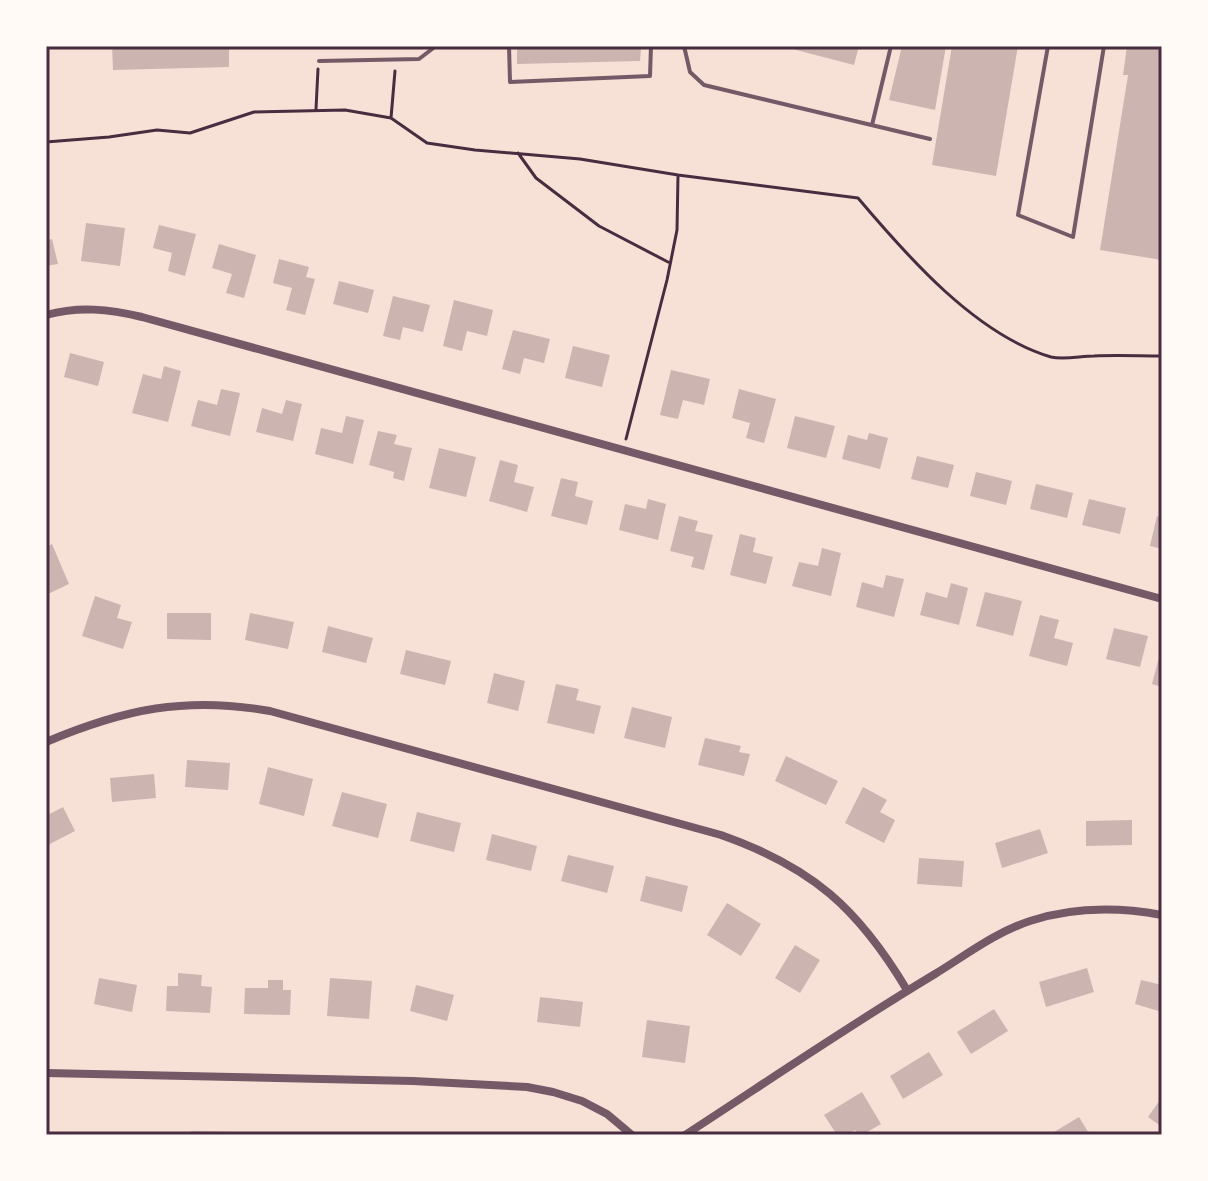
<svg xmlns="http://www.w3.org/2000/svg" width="1208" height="1181" font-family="'IBM Plex Sans',sans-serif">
  <rect width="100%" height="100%" fill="#f7e1d7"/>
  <!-- building -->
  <path fill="#ccb4b1" d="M112 46H229V67L113 70Z
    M517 46H633V49H641L640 61 517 64Z
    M781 46H859L854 65Z
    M902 46H946L935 110 889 100Z
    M952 46H1018L996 176 932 165Z
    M1127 46 1162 47V260L1100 250 1128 75H1123Z
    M86 223 125 228 120 266 81 261Z
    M159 225 196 234 185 276 168 271 172 253 153 248Z
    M52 239 58 264 46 266V241Z
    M219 244 256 255 244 298 226 293 232 274 212 268Z
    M279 259 309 267 306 277 315 279 305 315 286 310 292 288 273 283Z
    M339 281 374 290 368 313 333 304Z
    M393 296 430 305 423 332 403 327 400 340 383 336Z
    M454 300 493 310 487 336 467 331 462 351 443 346Z
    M513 330 550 339 544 363 524 358 520 374 502 369Z
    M573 346 610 355 602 387 565 378Z
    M70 353 104 362 98 386 64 377Z
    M164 366 181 371 168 422 132 413 143 374 161 379Z
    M671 370 710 379 704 405 683 400 678 419 660 415Z
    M221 389 240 393 230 436 191 426 198 400 217 405Z
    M739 389 776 399 764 443 746 438 750 423 732 418Z
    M286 400 302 404 293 441 256 432 262 408 282 414Z
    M346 416 364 420 353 464 315 454 321 428 342 433Z
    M795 416 835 426 826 458 787 448Z
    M378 431 397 435 394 444 412 448 404 481 393 478 394 472 369 465Z
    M869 433 888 438 880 469 842 459 848 435 867 440Z
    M439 448 476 457 466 497 429 488Z
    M917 456 954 465 948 488 911 479Z
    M500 460 518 465 514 482 534 487 527 512 489 501Z
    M976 472 1012 481 1006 505 970 496Z
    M561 478 578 482 575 496 593 501 587 525 551 516Z
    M1036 484 1073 493 1067 518 1030 509Z
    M648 499 666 504 658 540 619 530 625 504 646 509Z
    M1089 499 1126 508 1120 534 1082 525Z
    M679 516 698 521 695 531 713 535 704 570 691 567 694 557 670 551Z
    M1157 516 1162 518V549L1150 546Z
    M740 534 756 538 753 552 773 557 766 584 730 575Z
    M52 544 69 584 46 595V547Z
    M822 548 841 553 831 596 792 586 799 562 818 566Z
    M886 575 904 579 894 617 856 607 862 582 883 588Z
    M951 583 968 588 959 625 920 615 926 592 947 598Z
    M985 592 1022 601 1013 636 976 626Z
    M95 596 121 605 117 618 132 622 123 649 82 636Z
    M167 613H211V640L167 639Z
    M250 613 294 622 288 649 245 640Z
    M1040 615 1059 620 1054 638 1073 643 1067 666 1029 656Z
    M328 626 373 638 366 663 322 652Z
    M1114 628 1148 636 1140 667 1106 659Z
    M406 650 451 661 445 685 400 674Z
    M1161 650H1162V687L1152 684Z
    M494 673 525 681 518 711 487 703Z
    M556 684 579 689 576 700 601 706 594 734 547 723Z
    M632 707 672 717 665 748 624 738Z
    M705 738 741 746 739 752 750 754 744 776 698 765Z
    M786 756 838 781 826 805 775 781Z
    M187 760 230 763 228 790 185 787Z
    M268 767 313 779 304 816 259 804Z
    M154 774 156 798 112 802 110 778Z
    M863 787 887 800 880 812 895 820 884 843 845 823Z
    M342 792 387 804 378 838 332 826Z
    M63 807 75 831 46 846V816Z
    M417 812 461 823 454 852 410 841Z
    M1132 820V845L1086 846V821Z
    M1040 829 1048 853 1002 868 995 843Z
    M492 834 537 846 531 871 486 860Z
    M568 855 614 866 607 893 561 881Z
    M919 858 964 861 962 887 917 884Z
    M646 876 688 886 682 912 640 901Z
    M727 903 761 924 741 956 707 935Z
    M795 945 820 960 800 993 775 978Z
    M1087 968 1094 992 1046 1007 1039 982Z
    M178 973 202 975 201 986 212 987 210 1013 166 1011 167 986H178Z
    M99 978 137 985 132 1012 94 1004Z
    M330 978 372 981 369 1019 327 1016Z
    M268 980H283V990H291L290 1015 244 1014 245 988H268Z
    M1141 980 1162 985V1012L1135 1004Z
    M416 985 454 995 447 1021 410 1011Z
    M540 997 583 1002 580 1027 537 1022Z
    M994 1009 1008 1031 971 1054 957 1032Z
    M647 1020 690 1026 685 1063 642 1057Z
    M929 1052 943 1075 903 1099 890 1076Z
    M862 1092 881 1124 862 1135H858L855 1130 846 1135H837L824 1115Z
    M1162 1097V1127L1148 1117Z
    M1079 1117 1090 1135H1049Z
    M191 1131 231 1132V1135H191Z"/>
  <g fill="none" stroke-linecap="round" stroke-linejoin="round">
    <!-- path -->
    <path stroke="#4a2c40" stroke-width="3" d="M316 109 318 69
      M391 118 395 71
      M46 142 109 137 157 130 190 133 254 112 345 110 391 118 427 143 475 150 580 159 678 175 677 230 667 280 626 439
      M518 153 536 178 599 226 668 262
      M678 175 858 198C907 256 976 335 1051 357 1064 360 1081 356 1094 356 1117 355 1139 356 1162 356"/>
    <!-- service -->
    <path stroke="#755966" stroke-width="4" d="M509 46 510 82 650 76 651 46
      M684 46 690 72 704 85 930 139
      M1048 46 1018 215 1073 237 1104 46
      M319 61 419 59 436 46
      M872 125 891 46"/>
    <!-- minor -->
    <path stroke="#755966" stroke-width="8" d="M46 315C79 306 109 309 142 317L1162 599
      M46 742C124 709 186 696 270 711L721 835C812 867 858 908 907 990
      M46 1073 413 1081 527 1087 553 1092 582 1101 607 1114 632 1135
      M685 1135C768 1081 850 1025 935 974 966 955 996 932 1030 921 1073 907 1118 907 1162 915"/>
  </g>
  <!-- border -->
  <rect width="1208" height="1181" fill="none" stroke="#fffaf5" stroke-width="96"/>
  <rect x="48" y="48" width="1112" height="1085" fill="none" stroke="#4a2c40" stroke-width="3"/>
</svg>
